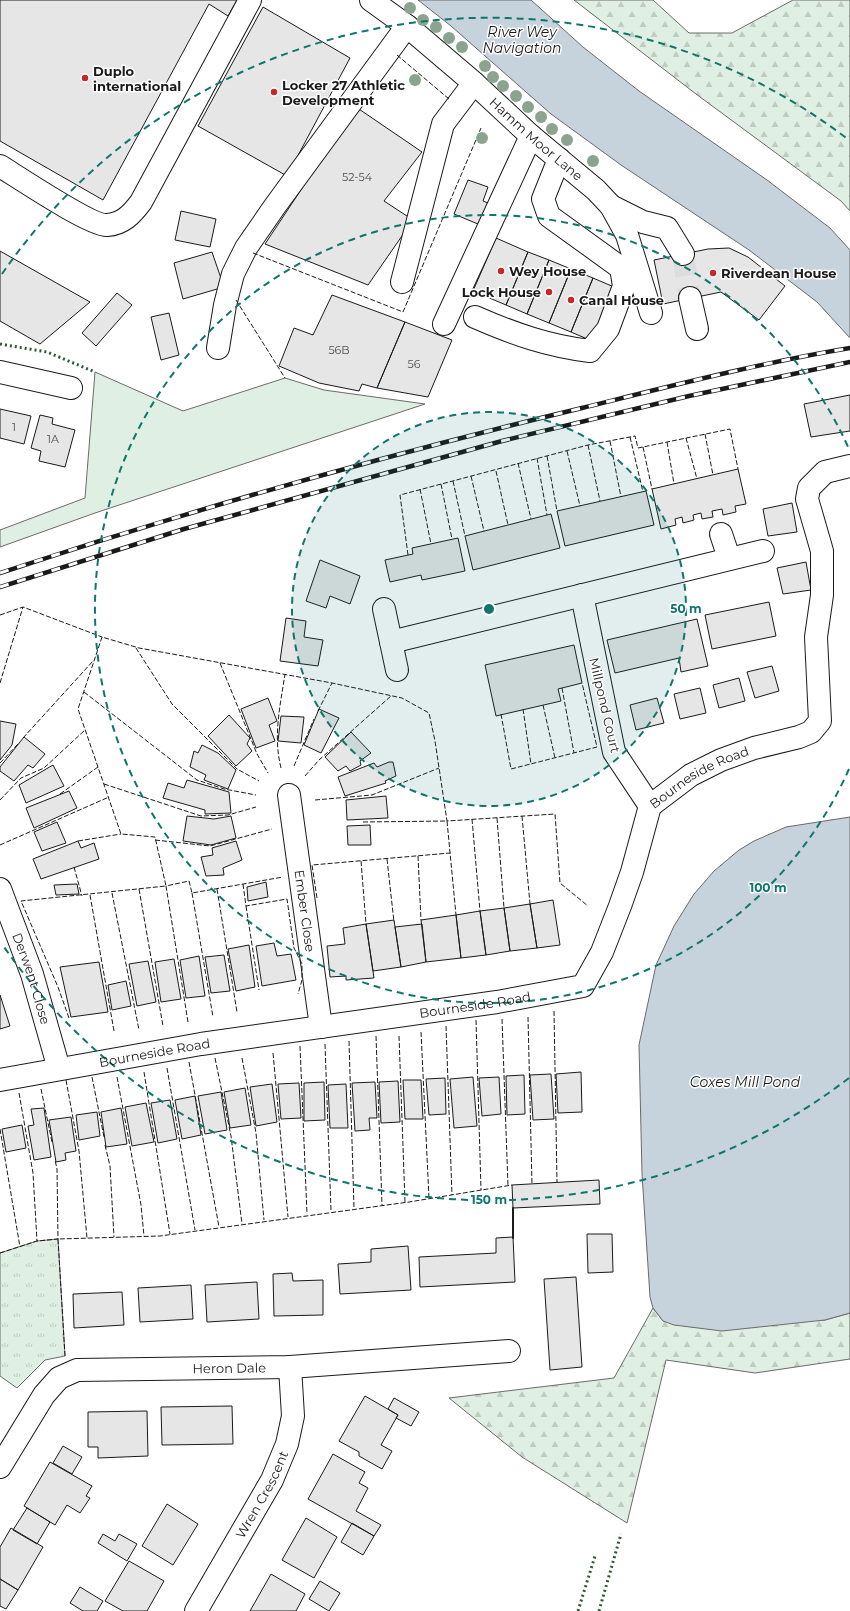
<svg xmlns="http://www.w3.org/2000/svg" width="850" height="1611" font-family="Montserrat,sans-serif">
  <defs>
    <pattern id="forest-firs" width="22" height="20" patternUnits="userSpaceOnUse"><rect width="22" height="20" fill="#e0efe3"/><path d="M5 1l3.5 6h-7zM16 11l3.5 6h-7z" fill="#c0ccc2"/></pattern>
    <pattern id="park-tufts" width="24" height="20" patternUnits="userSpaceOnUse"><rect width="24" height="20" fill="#e0efe3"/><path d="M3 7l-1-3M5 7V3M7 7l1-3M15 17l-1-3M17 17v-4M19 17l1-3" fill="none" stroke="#c0ccc2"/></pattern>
  </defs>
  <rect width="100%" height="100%" fill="#fff"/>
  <!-- grass -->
  <path fill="#e0efe3" stroke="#6a6a6a" d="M95 372 183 411 285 378 324 390 425 404 95 513 0 547V530L85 498Z"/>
  <!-- forest -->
  <path fill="url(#forest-firs)" stroke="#6a6a6a" d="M574 0H653L689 33H732L793 0H850V211L841 201 696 94Z
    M653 1308 663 1321 825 1320 850 1313V1359L755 1373 666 1360 627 1523 522 1457 449 1398 614 1378Z"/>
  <!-- park -->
  <path fill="url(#park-tufts)" stroke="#6a6a6a" d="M58 1239 65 1356 45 1360 17 1388 0 1376V1253L37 1241Z"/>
  <!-- water -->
  <path fill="#c6d2dc" stroke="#6a6a6a" d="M418 0H531L583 47 639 91 767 180 830 228 850 250V338L817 302 749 250 621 165 551 114 451 26Z
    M850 817V1313L825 1320 722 1331 674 1325 663 1321 653 1308 650 1297 642 1174 639 1045 656 965 674 926 694 894 714 871 739 850 754 841 786 827Z"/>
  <!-- building -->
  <path fill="#e6e6e6" stroke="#1a1a1a" d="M0 0H237L228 16 209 4 103 200 0 141Z
    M263 7 350 58 287 176 198 126Z
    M356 107 422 152 384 201 413 220 368 285 265 244Z
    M468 180 488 187 483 201 493 205 485 227 454 214Z
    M181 211 216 219 210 247 175 240Z
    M496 238 528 252 506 305 473 291Z
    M729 248 748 257 785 286 759 320 721 292 663 304 654 260 708 249Z
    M0 251 90 302 40 344 0 321Z
    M212 252 224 287 183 299 174 263Z
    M528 252 549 260 527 314 506 305Z
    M549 260 571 269 549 323 527 314Z
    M571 269 593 278 571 332 549 323Z
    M593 278 614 287 592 341 571 332Z
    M117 293 132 305 96 346 82 333Z
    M332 295 405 322 377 388 362 384 359 391 319 383 279 366 294 328 313 335Z
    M169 313 179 355 161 360 151 317Z
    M405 322 452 340 428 397 377 388Z
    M850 395V431L811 437 804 404Z
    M0 409 31 416 24 444 0 438Z
    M40 415 53 418 52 424 75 430 65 467 39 461 41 451 31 448Z
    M738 469 746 504 735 506 736 512 723 515 722 509 712 511 713 517 702 519 701 513 693 515 694 520 683 523 682 517 675 519 676 525 661 529 652 489Z
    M646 491 654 525 565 546 557 511Z
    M792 503 797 532 768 536 763 509Z
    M551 514 560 548 473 570 465 536Z
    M458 538 465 571 422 580 421 575 390 582 385 560 413 554 412 548Z
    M320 560 360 576 350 604 330 596 326 608 306 601Z
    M806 562 811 590 783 594 777 568Z
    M769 602 776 636 712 649 705 615Z
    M286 618 306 621 304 637 323 640 318 666 280 661Z
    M697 619 708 666 681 672 679 658 615 673 607 640Z
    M574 645 582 683 558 689 561 701 496 716 485 665Z
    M772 666 779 691 755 698 747 672Z
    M739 678 745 701 719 708 713 685Z
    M700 688 706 713 680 719 674 694Z
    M268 698 277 721 269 725 275 741 256 748 241 709Z
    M657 698 664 723 636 730 630 705Z
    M319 709 339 718 321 753 304 745Z
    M229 715 250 738 247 744 252 751 236 766 208 736Z
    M281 716 304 717 301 743 278 741Z
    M0 721 16 724 12 745 0 760Z
    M351 732 371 753 360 761 361 765 350 771 346 766 338 771 325 757Z
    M24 737 45 754 33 768 28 765 14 781 0 771V767Z
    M202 745 218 753 236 770 228 789 204 780 206 775 190 767 194 751 198 753Z
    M389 762H393L396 776 385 781 386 783 345 796 338 777 374 763 377 767Z
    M53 765 64 786 26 803 19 785Z
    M187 780 229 792 231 813 205 814V810L163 798 168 783 184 788Z
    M69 791 77 808 34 828 26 808Z
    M386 796 388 818 347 820 346 800Z
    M187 816 214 819 231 816 236 838 211 845 183 841Z
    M57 822 66 843 42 851 34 832Z
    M370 825 371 845H348L347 826Z
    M78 841 81 848 94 843 99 859 41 879 33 859Z
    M236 841 242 860 223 868 224 875 206 876 201 857 213 855 212 848Z
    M266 882 268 897 248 901 247 887Z
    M77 884 79 894 56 895 54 885Z
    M553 900 560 945 537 948 530 904Z
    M530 904 537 948 510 951 504 908Z
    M504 908 510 951 486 955 480 911Z
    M480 911 486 955 461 958 456 915Z
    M456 915 461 958 426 962 421 920Z
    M394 920 401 967 373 971 366 924Z
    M366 924 374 978 346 980V976L330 977 327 946 345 944 343 928Z
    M422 924 426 962 401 967 395 927Z
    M274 943 277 956 291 954 296 980 262 986 256 946Z
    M249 945 255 987 236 991 228 949Z
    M224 955 230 991 211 993 205 957Z
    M199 956 205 996 186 998 180 960Z
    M174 959 181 999 161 1002 155 962Z
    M148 961 156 1002 137 1006 129 964Z
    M99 962 108 1012 71 1017 60 967Z
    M126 981 131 1006 112 1010 108 985Z
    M0 995 10 1026 0 1029Z
    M581 1072 582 1112 558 1113 556 1074Z
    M551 1074 554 1119 533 1120 530 1075Z
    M524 1075 525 1114 507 1115 506 1076Z
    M473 1077 477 1126 454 1128 450 1079Z
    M499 1077 501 1114 482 1116 479 1078Z
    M445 1078 446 1114 429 1115 426 1079Z
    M403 1080H421L423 1119H405Z
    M398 1081 400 1122 381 1123 379 1082Z
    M324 1082 325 1120 304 1121V1083Z
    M375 1082 377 1118H369L370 1130 355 1131 352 1083Z
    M299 1083 301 1118 281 1119 278 1084Z
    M272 1084 277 1122 256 1126 250 1087Z
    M346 1084 348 1128H330L328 1085Z
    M245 1088 251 1125 230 1128 224 1092Z
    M221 1092 227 1130 205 1134 198 1096Z
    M195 1096 201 1135 182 1139 175 1100Z
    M170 1100 177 1139 158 1143 151 1103Z
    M146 1103 154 1142 132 1146 125 1107Z
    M44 1108 51 1157 34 1160 28 1126 34 1125 31 1109Z
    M121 1108 127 1144 106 1147 101 1112Z
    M97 1112 100 1136 79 1140 76 1115Z
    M71 1117 76 1151 65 1153 66 1160 56 1162 49 1120Z
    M22 1125 26 1148 6 1152 2 1129Z
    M599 1180 600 1204 513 1208 512 1185Z
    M587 1234H612L613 1272 588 1273Z
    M513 1237 515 1282 420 1287 419 1257 496 1253V1238Z
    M408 1246 411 1290 340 1294 338 1264 371 1262V1249Z
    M292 1273 293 1281 323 1280V1315L274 1316 273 1274Z
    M576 1277 582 1367 550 1370 544 1279Z
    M257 1282 259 1319 207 1322 205 1285Z
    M191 1285 193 1319 140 1322 138 1288Z
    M122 1292 124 1325 74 1328 73 1294Z
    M365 1396 398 1415 381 1445 392 1451 382 1469 359 1456V1452L339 1441Z
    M394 1398 419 1412 411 1426 396 1418 398 1415 388 1409Z
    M232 1406 233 1444 162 1445 161 1407Z
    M147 1411 148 1456 98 1458V1447H88V1412Z
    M63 1446 82 1457 72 1474 53 1463Z
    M333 1454 365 1472 359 1483 368 1488 356 1511 381 1525 374 1536 308 1499Z
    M50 1462 92 1486 86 1496 90 1498 80 1513 67 1505 55 1525 24 1506Z
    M167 1504 198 1524 173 1565 142 1546Z
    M27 1508 50 1522 37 1544 13 1530Z
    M306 1518 337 1537 314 1578 282 1560Z
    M352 1523 374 1536 363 1555 341 1542Z
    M11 1528 43 1547 18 1590 0 1579V1547Z
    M103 1534 115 1541 119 1534 137 1544 127 1561 98 1543Z
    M129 1561 164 1581 147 1611H123L105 1601Z
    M271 1574 305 1594 296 1611H250Z
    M0 1579 18 1590 6 1609 0 1606Z
    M320 1581 340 1593 329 1611 309 1599Z
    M80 1587 103 1601 97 1611H83L70 1603Z"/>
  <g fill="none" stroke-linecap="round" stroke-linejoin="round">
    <!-- minor-tunnel -->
    <path stroke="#ddd" stroke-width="22" stroke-dasharray="22 11" stroke-linecap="butt" d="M683 254 690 298"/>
    <!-- minor casing -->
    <g stroke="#1a1a1a" stroke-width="24">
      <g id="minor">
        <path id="s1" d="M371 0 407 26 474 83 531 136 596 190 611 206 627 235 651 313"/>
        <path d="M0 166C18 177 91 226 107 225 123 224 132 214 141 202L250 0"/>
        <path d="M611 206 643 222 667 228 683 254"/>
        <path d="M402 282 443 124 474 83"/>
        <path d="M690 298 697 329"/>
        <path d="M475 317C514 334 548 346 590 351L608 329 624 286 621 268 549 216 543 199 559 159"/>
        <path d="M444 324 531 136"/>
        <path d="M218 348 225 305 233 274 246 248 275 206 407 26"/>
        <path d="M0 372 71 388"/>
        <path d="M721 534 729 558"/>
        <path d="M582 595 614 752 650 806"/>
        <path d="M384 609 397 670"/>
        <path d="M391 642 763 551"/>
        <path id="s2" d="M289 795 321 1027"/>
        <path id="s3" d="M0 889 32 974 59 1069"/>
        <path id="s4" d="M0 1080 201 1044 497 1002 583 986 602 952 620 906 632 872 650 806 691 775 721 760 754 748 799 737 811 732 820 721 816 637 822 595V551L807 499 809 488 825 472 850 466"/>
        <path id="s5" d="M0 1467 44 1395 59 1378 77 1370 290 1367 509 1351"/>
        <path id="s6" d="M196 1611 272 1480 287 1444 293 1416 290 1367"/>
      </g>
    </g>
    <!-- minor -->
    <use href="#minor" stroke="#fff" stroke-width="22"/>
    <!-- rail casing -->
    <g stroke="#1a1a1a" stroke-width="4.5">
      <path id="rail" d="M0 573C191 510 386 455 582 408 671 386 760 363 850 348
        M0 587 184 529 502 441 689 396 850 362"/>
    </g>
    <!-- rail -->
    <use href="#rail" stroke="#fff" stroke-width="3" stroke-dasharray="9" stroke-linecap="butt"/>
    <!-- hedge -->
    <path stroke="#2b5a34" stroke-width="3" stroke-dasharray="2 3" stroke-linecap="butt" d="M0 344 47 352 95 372
      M578 1611 595 1556
      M599 1611 621 1534"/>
    <!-- fence -->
    <path stroke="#1a1a1a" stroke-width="1" stroke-dasharray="5 2" stroke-linecap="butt" d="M397 55 449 99
      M253 253 403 312 481 128
      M236 300 285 378
      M705 434 713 475
      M630 437 643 492
      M686 438 697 479
      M610 441 621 497
      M667 442 674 484
      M588 445 600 501
      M643 447 652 489
      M567 451 580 506
      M547 456 557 511
      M537 458 547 515
      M518 463 531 519
      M496 471 508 525
      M471 476 484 531
      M453 481 465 536
      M441 484 452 539
      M420 489 431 544
      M408 555 400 495 588 445 635 436 638 448 730 429 738 469
      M0 615 23 607 102 637
      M136 648 172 704 237 769 259 781
      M220 663 257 754 268 773
      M0 683 23 607
      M562 688 574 753
      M84 692 197 780 224 789 256 795
      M543 705 555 758
      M523 709 531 764
      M318 711 332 683
      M501 714 511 769 597 747 582 683
      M23 738 93 661
      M0 763 18 744
      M294 766 314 719
      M281 768C273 736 280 707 285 674
      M305 776 319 760 391 696
      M104 784 201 816 228 815 256 807
      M60 794 98 767
      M0 800 21 778 44 768 85 730
      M315 800 372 795 439 768
      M522 816 530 904
      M497 818 504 908
      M472 819 480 911
      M363 822 447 821 456 915
      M155 840 210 846 272 829
      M78 841 121 834
      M0 845 109 797
      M418 856 421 920
      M387 859 394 922
      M361 861 366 924
      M74 867 82 896
      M243 884 246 906 287 899 294 948 302 964V980L298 994
      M139 889 163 1026
      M217 889 237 1012
      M112 893 139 1030
      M192 893 213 1017
      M90 895 114 1031
      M317 898 312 865 450 853
      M246 906 259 990
      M554 1011 557 1182
      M528 1017 532 1184
      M69 1018 58 987 21 901 166 886 155 837 121 834 78 709 102 637 139 648 332 683 402 698 429 713 435 741 447 821 555 814 560 883 588 906
      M502 1019 508 1186
      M476 1020 481 1190
      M188 1022 166 886 189 881 192 893 283 877
      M446 1026 452 1195
      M421 1032 429 1198
      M376 1036 382 1205
      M399 1036 405 1202
      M349 1041 354 1208
      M325 1044 331 1211
      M300 1046 307 1214
      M273 1053 288 1217
      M215 1058 231 1136 242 1224
      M242 1058 256 1133 264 1220
      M189 1062 219 1227
      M167 1068 195 1230
      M144 1072 170 1234
      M92 1077 104 1137
      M117 1077 141 1205 144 1236
      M66 1080 79 1151 87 1238
      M41 1089 52 1142
      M19 1093 33 1173 37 1241
      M0 1129 20 1247
      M105 1145 110 1166 114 1237
      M0 1253 37 1241 58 1239 57 1169 55 1160
      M65 1356 58 1239 160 1236 409 1202 512 1185"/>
    <!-- wall -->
    <path stroke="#1a1a1a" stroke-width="2" d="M513 1208V1238"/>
  </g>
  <!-- trees -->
  <g fill="#8aa48f">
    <circle cx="410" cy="8" r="6"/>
    <circle cx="423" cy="20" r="6"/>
    <circle cx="436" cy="27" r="6"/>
    <circle cx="449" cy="38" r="6"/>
    <circle cx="462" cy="47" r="6"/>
    <circle cx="485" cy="66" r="6"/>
    <circle cx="493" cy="77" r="6"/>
    <circle cx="415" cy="80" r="6"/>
    <circle cx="503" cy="86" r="6"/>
    <circle cx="516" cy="96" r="6"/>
    <circle cx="528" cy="107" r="6"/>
    <circle cx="541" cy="117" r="6"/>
    <circle cx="552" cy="129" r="6"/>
    <circle cx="482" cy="138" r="6"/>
    <circle cx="567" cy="140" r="6"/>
    <circle cx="593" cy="161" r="6"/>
  </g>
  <!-- distance rings -->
  <circle cx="489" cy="609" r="197" fill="#0f766e" fill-opacity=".12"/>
  <g fill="none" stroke="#0f766e" stroke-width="2" stroke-dasharray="7 5">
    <circle cx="489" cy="609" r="197"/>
    <path d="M849 769A394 394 0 1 1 849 449"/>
    <path d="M849 1078A591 591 0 0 1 2 944M2 274A591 591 0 0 1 849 140"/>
  </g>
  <!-- markers -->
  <g fill="#c62828" stroke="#fff" stroke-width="1.5">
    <circle cx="85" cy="78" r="4"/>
    <circle cx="274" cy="92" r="4"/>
    <circle cx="501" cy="271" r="4"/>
    <circle cx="713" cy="273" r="4"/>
    <circle cx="549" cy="292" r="4"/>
    <circle cx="571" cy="300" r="4"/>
  </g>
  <g text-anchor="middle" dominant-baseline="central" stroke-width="3" stroke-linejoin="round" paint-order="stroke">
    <!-- number labels -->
    <g font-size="11" fill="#4d4d4d">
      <text x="357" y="177">52-54</text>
      <text x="339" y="350">56B</text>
      <text x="414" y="364">56</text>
      <text x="14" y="427">1</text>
      <text x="53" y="439">1A</text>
    </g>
    <!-- poi labels -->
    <g font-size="13" font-weight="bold" fill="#1a1a1a" stroke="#fff" text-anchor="start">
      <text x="93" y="71">Duplo<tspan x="93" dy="15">international</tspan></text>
      <text x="282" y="85">Locker 27 Athletic<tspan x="282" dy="15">Development</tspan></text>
      <text x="509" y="271">Wey House</text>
      <text x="721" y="273">Riverdean House</text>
      <text x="541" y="292" text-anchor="end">Lock House</text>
      <text x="579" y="300">Canal House</text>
    </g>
    <!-- street labels -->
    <g font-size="13" fill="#1a1a1a" stroke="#fff">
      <text stroke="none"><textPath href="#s1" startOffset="216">Hamm Moor Lane</textPath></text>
      <text transform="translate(605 705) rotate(77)">Millpond Court</text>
      <text stroke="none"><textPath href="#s4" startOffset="841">Bourneside Road</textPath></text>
      <text stroke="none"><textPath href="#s2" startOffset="117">Ember Close</textPath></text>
      <text stroke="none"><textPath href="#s3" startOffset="95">Derwent Close</textPath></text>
      <text stroke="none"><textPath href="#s4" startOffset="481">Bourneside Road</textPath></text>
      <text stroke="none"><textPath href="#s4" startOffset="157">Bourneside Road</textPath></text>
      <text stroke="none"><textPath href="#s5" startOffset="279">Heron Dale</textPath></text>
      <text stroke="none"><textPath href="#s6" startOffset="134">Wren Crescent</textPath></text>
    </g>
    <!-- water labels -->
    <g font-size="14" font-style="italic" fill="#1a1a1a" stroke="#fff">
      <text x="522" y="32">River Wey<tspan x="522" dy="16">Navigation</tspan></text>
      <text x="745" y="1082">Coxes Mill Pond</text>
    </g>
  </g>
  <circle cx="489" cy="609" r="6" fill="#0f766e" stroke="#fff" stroke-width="2"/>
  <g font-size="12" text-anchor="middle" font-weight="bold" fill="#0f766e" stroke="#fff" stroke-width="3" stroke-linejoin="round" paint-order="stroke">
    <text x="686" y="613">50 m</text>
    <text x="768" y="892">100 m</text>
    <text x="489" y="1204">150 m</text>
  </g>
</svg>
